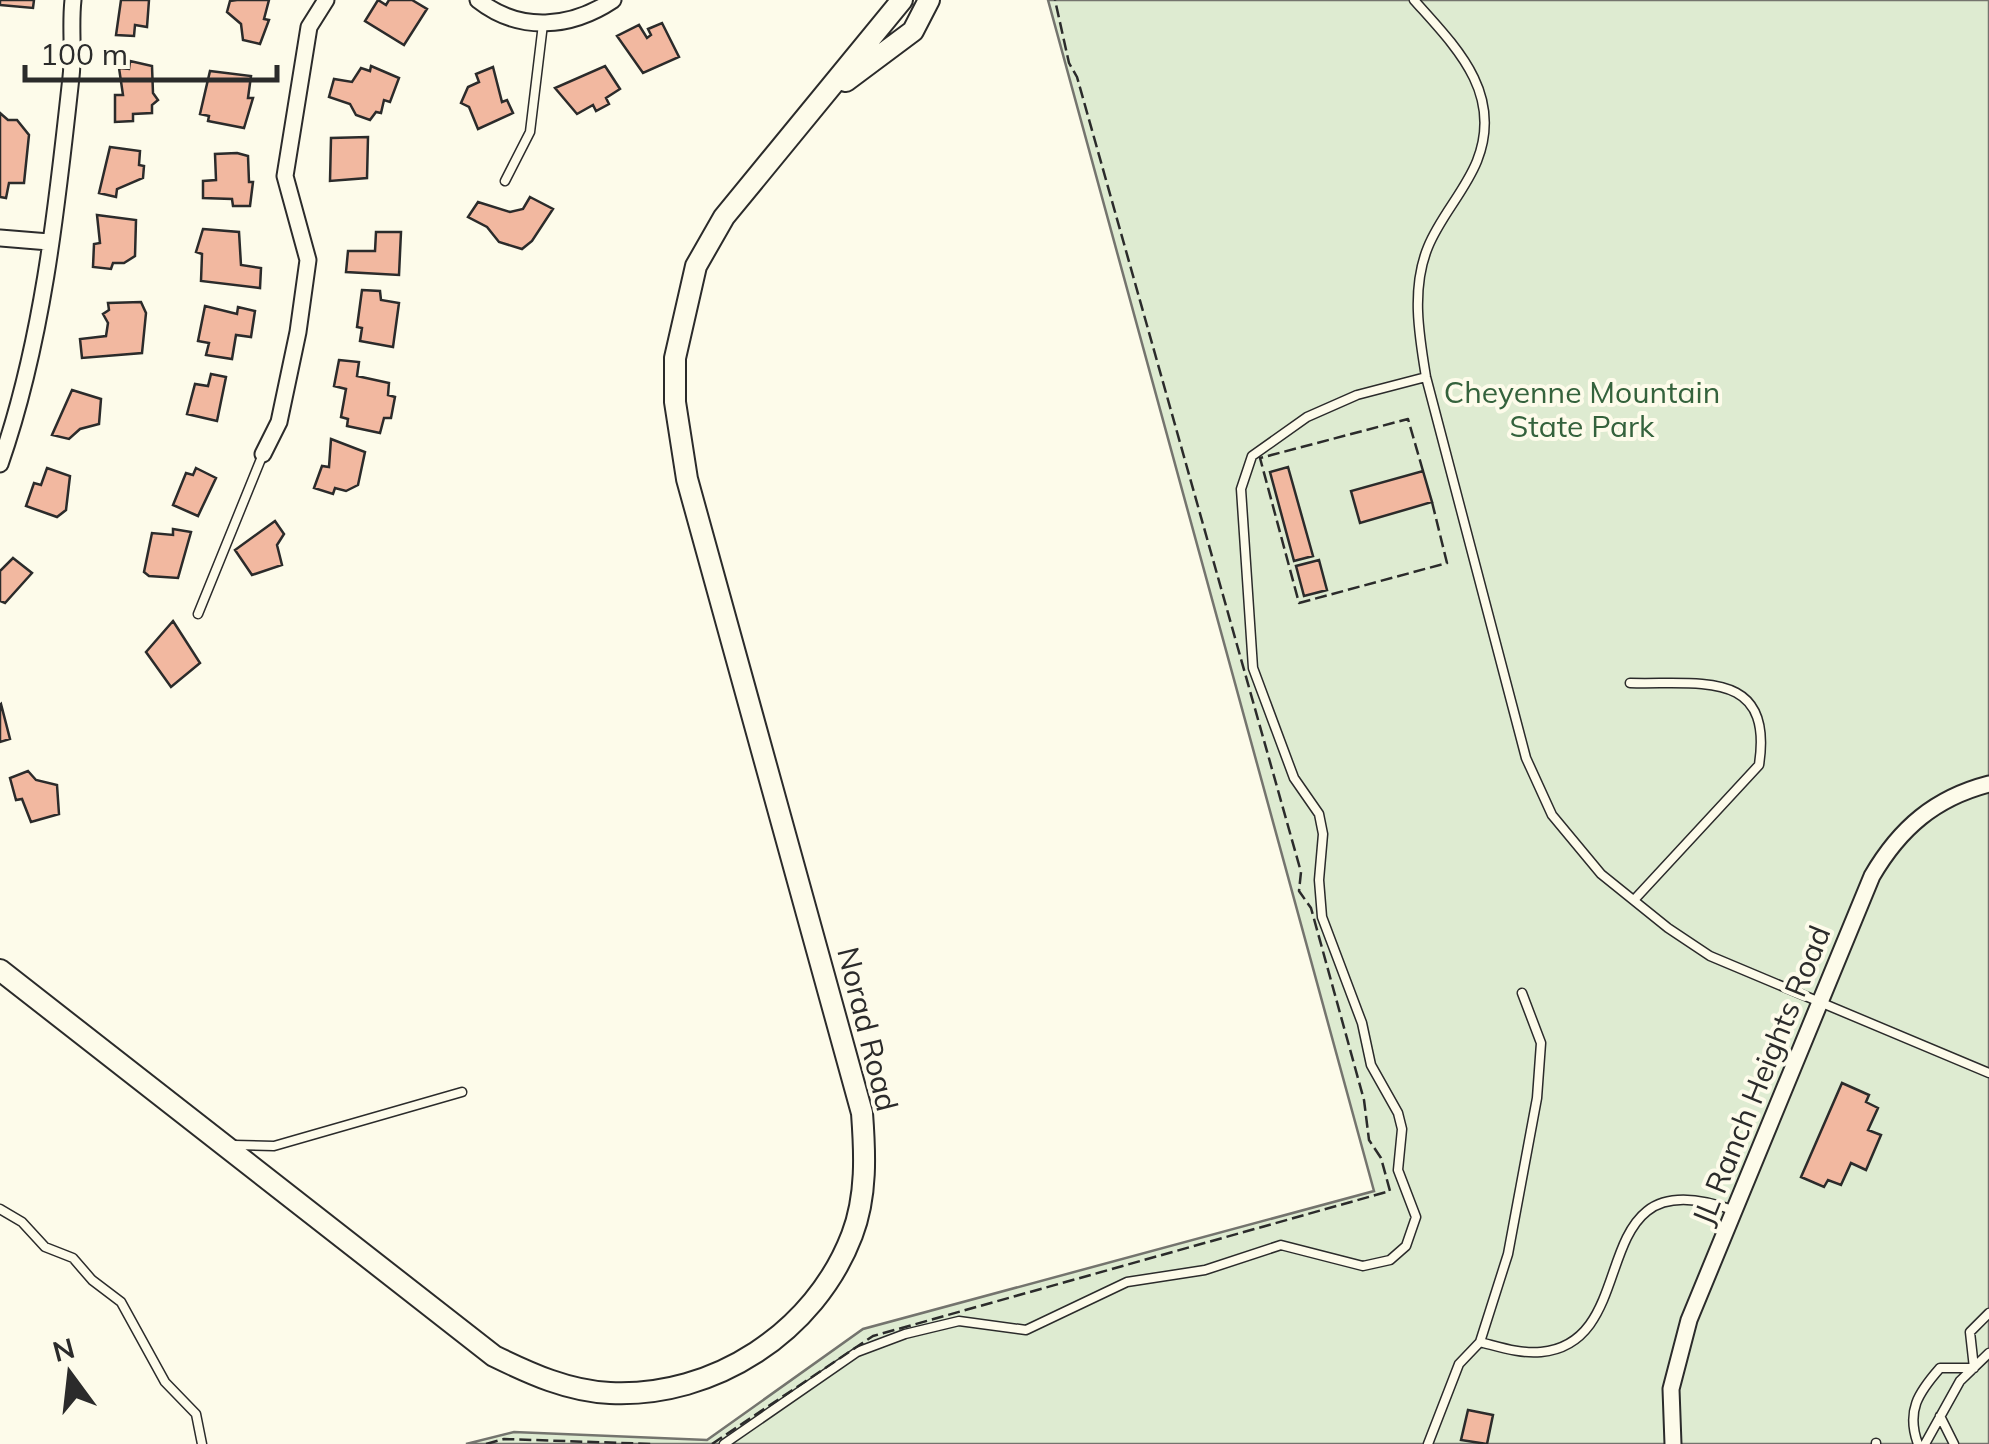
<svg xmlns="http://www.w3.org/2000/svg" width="1989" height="1444" font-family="Mulish,sans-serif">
  <rect width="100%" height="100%" fill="#fdfbea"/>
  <!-- green -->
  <path fill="#deebd1" stroke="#74746e" stroke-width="2.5" d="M1048 0H1989V1444H466L514 1432 707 1440 863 1329 1374 1191Z"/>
  <!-- building -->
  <path fill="#f2b8a0" stroke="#2b2b2b" stroke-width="2.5" d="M0 0H34L33 8 0 5Z
    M121 0H149L147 27 135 25 134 36 116 35Z
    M237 0H269L264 19 269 20 260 44 243 40 241 24 227 12 230 1Z
    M378 0 386 5 389 0H412L427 9 404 45 365 21Z
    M662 23 679 57 643 73 617 36 639 25 647 38 651 35 648 29Z
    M130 61 152 66 153 93 158 100 152 105V113L133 114V121L115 122V95H123L119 68 129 69Z
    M371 66 399 78 390 102 384 100 381 113 376 112 370 120 356 115 350 104 329 97 334 79 352 82 361 68 370 71Z
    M605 66 620 89 606 98 609 104 596 111 593 105 577 114 555 88Z
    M493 67 502 102 507 100 513 113 478 129 469 107 461 103 468 87 479 82 476 74Z
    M210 71 251 76 248 98H253L244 128 208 121 209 116 200 114Z
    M0 113 8 120H17L29 135 24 183H9L6 198 0 197Z
    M368 137 367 178 330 181 331 138Z
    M110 147 140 151 139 165 144 166 143 178 117 189 116 197 99 193Z
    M237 153 248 156 249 182H253L250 206H233L232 199 203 198V181L216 180 215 154Z
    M530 197 553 209 532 241 522 249 499 242 487 227 468 217 478 202 510 212 523 209Z
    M97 215 136 220 135 256 124 263H113L111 269 93 267 94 244 100 243Z
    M203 229 239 232 241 265 261 268 260 288 201 281 202 254 196 252Z
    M376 232H401L399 275 346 272 348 251H375Z
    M362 290 380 291 381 300 399 303 393 347 360 341 362 328 357 327Z
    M141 302 146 313 142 353 82 358 80 339 106 336 108 323 103 314 109 310 108 303Z
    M205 306 237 314 238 307 255 311 251 337 236 335 232 359 206 355 209 343 198 341Z
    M339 360 359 362 357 376 389 383 388 395 395 397 391 418H384L380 433 347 426 348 419 341 417 346 389 334 386Z
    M211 374 226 377 217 421 187 414 195 384 208 386Z
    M72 390 101 399 99 424 80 429 69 439 52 435Z
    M331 439 365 452 358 485 346 491 335 488 333 494 314 488 322 466 329 467Z
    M1288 467 1313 556 1294 561 1270 472Z
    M47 468 70 476 66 510 57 517 26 506 34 483 41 485Z
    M196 468 216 478 198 516 173 505 186 473 193 475Z
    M1423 471 1432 502 1360 523 1351 491Z
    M275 521 284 534 277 545 282 565 252 575 235 550Z
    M173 529 191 532 178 578 149 576 144 572 152 533 173 535Z
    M13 558 32 573 5 603 0 601V571Z
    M1319 560 1327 590 1304 596 1296 566Z
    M173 621 200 663 171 687 146 652Z
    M1 704 10 739 0 742V705Z
    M28 771 36 780 57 785 59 814 31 822 22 799 16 800 10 778Z
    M1842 1083 1869 1095 1866 1102 1878 1108 1868 1130 1881 1135 1866 1170 1851 1163 1841 1185 1828 1180 1824 1187 1801 1177Z
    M1468 1410 1493 1415 1487 1444 1461 1440Z"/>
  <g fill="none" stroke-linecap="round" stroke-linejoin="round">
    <!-- service casing -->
    <g stroke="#2b2b2b" stroke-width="11">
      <path id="service" d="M1414 0C1455 46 1504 93 1477 161 1465 191 1440 217 1428 247 1411 288 1419 335 1426 377L1526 758 1552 815 1601 874 1668 928 1710 956 1989 1073
        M505 181 530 132 543 24
        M198 614 263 454
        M1630 683C1699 685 1774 668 1759 765L1634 900
        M234 1145 274 1146 462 1092
        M0 1209 22 1222 45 1247 73 1258 92 1280 121 1302 165 1382 196 1414 202 1444
        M1480 1342C1500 1347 1520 1354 1541 1352 1648 1342 1578 1152 1735 1211
        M1940 1416 1954 1444
        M1876 1443V1444
        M724 1444 857 1352 905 1334 959 1321 1026 1330 1127 1282 1205 1270 1281 1245 1363 1266 1390 1260 1406 1246 1416 1217 1398 1170 1402 1129 1398 1113 1371 1065 1362 1023 1322 917 1319 880 1323 834 1319 814 1294 778 1253 668 1241 489 1252 456 1307 417 1357 395 1426 377
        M1428 1444 1459 1364 1480 1342 1508 1254 1537 1098 1541 1043 1522 993
        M1918 1444C1906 1411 1918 1393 1940 1368H1974L1970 1332 1989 1313
        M1925 1444 1960 1381 1989 1353"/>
    </g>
    <!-- minor casing -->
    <g stroke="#2b2b2b" stroke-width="19">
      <path id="minor" d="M478 0C520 33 571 28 613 0
        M0 238 49 242
        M263 454 279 422 298 332 308 260 285 176 309 27 326 0
        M0 464C43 341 57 206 71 77 74 51 70 26 73 0
        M1673 1444 1671 1389 1689 1320 1872 876C1900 828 1935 798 1989 784"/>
    </g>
    <!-- tertiary casing -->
    <g stroke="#2b2b2b" stroke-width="24">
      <path id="tertiary" d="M846 81 913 31 929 0
        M0 970 494 1356C531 1374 568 1391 610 1393 714 1398 815 1332 852 1235 867 1196 865 1153 862 1113L687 479 675 402V358L696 266 724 217 902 0"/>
    </g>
    <!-- service -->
    <use href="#service" stroke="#fdfbea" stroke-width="8"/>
    <!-- minor -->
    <use href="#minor" stroke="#fdfbea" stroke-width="15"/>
    <!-- tertiary -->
    <use href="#tertiary" stroke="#fdfbea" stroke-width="20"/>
    <!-- fence -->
    <path stroke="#2b2b2b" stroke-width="2.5" stroke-dasharray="12 5" stroke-linecap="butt" d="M1423 471 1408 419 1260 458 1299 603 1447 563 1432 502
      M486 1444 504 1439 653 1444
      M712 1444 873 1336 1390 1191 1381 1158 1369 1140 1364 1100 1311 908 1299 891 1301 872 1077 77 1069 63 1055 0"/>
  </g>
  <g text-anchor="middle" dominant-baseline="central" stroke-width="8" stroke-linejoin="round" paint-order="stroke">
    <!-- park labels -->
    <g font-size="30" fill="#34623c" stroke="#fdfbea">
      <text x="1582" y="392">Cheyenne Mountain<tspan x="1582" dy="34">State Park</tspan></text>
    </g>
    <!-- street labels -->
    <g font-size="30" fill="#2b2b2b" stroke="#fdfbea">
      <text transform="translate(868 1029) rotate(76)">Norad Road</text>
      <text transform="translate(1761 1075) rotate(-68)">JL Ranch Heights Road</text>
    </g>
  </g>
  <!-- north arrow -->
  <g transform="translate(70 1374) rotate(345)" stroke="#fdfbea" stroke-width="8" paint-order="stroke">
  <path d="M0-8L18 38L0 25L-18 38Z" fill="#2b2b2b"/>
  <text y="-15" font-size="28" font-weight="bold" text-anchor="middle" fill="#2b2b2b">N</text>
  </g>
  <!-- scale -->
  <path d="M25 65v15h252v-15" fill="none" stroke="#2b2b2b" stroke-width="5"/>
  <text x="40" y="65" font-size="30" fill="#2b2b2b" stroke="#fdfbea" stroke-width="8" paint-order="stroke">100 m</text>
</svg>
